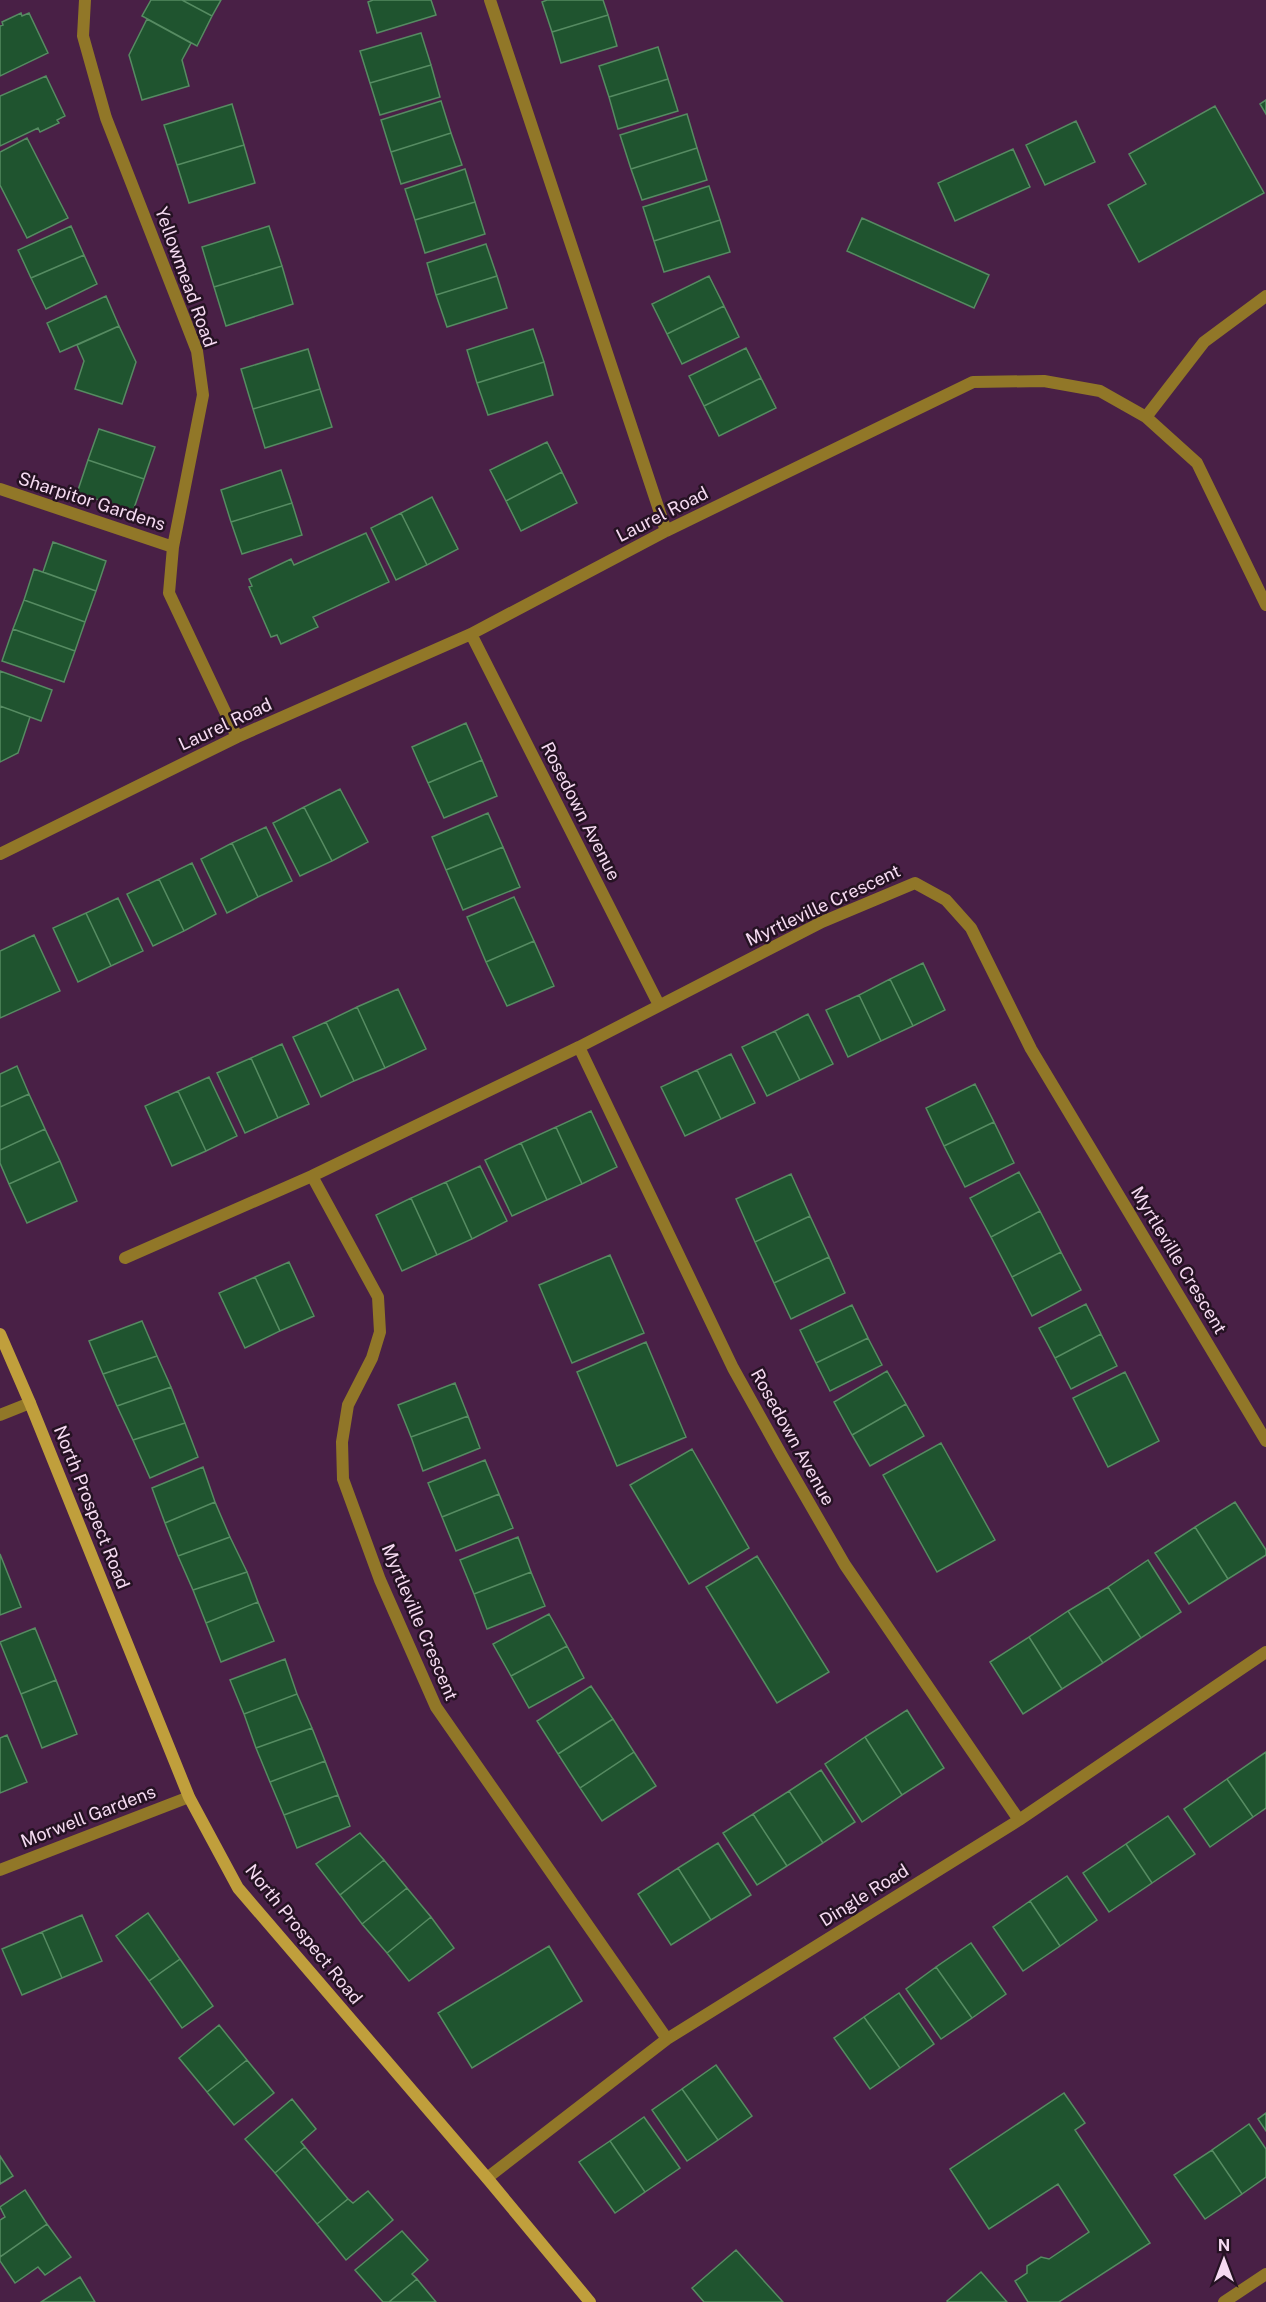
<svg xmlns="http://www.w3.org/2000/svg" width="1266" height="2302" font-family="'Public Sans',sans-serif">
  <rect width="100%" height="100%" fill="#492046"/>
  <!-- building -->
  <path fill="#1f542f" stroke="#568b62" stroke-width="1.5" d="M151 0H182L212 16 197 46 142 16Z
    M182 0H221L212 16Z
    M373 0H431L436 15 377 33 368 2Z
    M547 0H603L608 15 552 32 542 2Z
    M21 13 22 16 29 13 48 53 0 76V26L3 25 2 22Z
    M608 15 617 46 561 63 552 32Z
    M147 19 191 43 182 60 189 86 142 100 129 55Z
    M421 33 431 65 370 83 360 51Z
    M658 47 668 79 609 97 599 66Z
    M431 65 440 97 380 115 370 83Z
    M46 76 65 116 57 120 59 123 40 132 38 128 0 146V96Z
    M668 79 678 111 618 129 609 97Z
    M1266 100V114L1260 104Z
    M441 101 451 133 391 152 381 120Z
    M232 104 244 145 177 165 164 125Z
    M1215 106 1264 193 1139 262 1108 205 1146 184 1129 154Z
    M687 114 697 148 631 169 620 135Z
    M1076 121 1095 162 1045 185 1026 145Z
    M451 133 462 165 401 184 391 152Z
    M27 138 68 218 27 238 0 185V152Z
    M244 145 255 183 189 203 177 165Z
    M697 148 707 180 642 200 631 169Z
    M1013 149 1030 187 955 221 938 183Z
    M465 169 475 202 415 220 405 189Z
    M709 186 720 220 654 241 643 207Z
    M475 202 485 234 425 253 415 220Z
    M862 218 989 275 974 308 847 251Z
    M720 220 730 252 664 272 654 241Z
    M71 226 84 255 31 278 18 250Z
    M269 226 282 266 214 287 202 247Z
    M486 244 497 276 436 295 427 263Z
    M84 255 97 284 46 309 31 278Z
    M282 266 293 304 226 326 214 287Z
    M497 276 507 308 447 327 436 295Z
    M709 276 724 306 667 334 652 304Z
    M106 296 119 326 60 352 47 323Z
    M724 306 739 337 682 364 667 334Z
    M119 326 136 362 122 404 75 389 84 361 77 345Z
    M533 329 544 362 477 383 467 350Z
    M746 348 761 378 704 406 689 376Z
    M308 349 320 389 253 409 241 369Z
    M544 362 553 395 488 415 477 383Z
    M761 378 776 408 719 436 704 406Z
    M320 389 332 427 265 448 253 409Z
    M99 429 155 447 144 479 88 460Z
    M547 442 562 472 506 501 490 470Z
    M88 460 144 479 133 511 77 493Z
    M281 470 292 503 231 522 221 490Z
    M562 472 577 503 521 531 506 501Z
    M432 497 458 549 427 565 401 513Z
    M292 503 302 535 242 554 231 522Z
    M401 513 427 565 396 580 371 528Z
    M366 533 389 582 313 617 318 627 281 644 277 635 271 637 249 587 252 586 249 579 291 559 294 565Z
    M53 542 106 561 96 591 43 572Z
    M34 569 96 591 85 622 24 600Z
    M24 600 85 622 75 651 13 629Z
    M13 629 75 651 64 682 2 661Z
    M0 671 52 690 41 721 0 706Z
    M0 706 30 717 18 753 0 762Z
    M466 723 482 760 428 783 412 747Z
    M482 760 497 796 444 818 428 783Z
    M340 789 368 842 332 861 304 807Z
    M304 807 332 861 300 876 273 823Z
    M488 813 503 847 446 870 432 837Z
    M266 827 292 881 258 897 232 843Z
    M232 843 258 897 227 913 201 859Z
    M503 847 520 887 463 910 446 870Z
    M192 863 216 914 184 931 159 879Z
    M159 879 184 931 153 946 127 894Z
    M514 897 534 941 486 962 467 917Z
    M118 898 143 951 111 966 86 913Z
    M86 913 111 966 78 982 53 928Z
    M34 935 60 991 0 1018V951Z
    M534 941 554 986 507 1006 486 962Z
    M923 963 945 1010 913 1026 890 979Z
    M890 979 913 1026 881 1041 859 995Z
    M398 989 426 1049 385 1068 357 1007Z
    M859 995 881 1041 848 1057 826 1010Z
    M357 1007 385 1068 354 1081 326 1022Z
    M808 1014 833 1064 800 1080 775 1031Z
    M326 1022 354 1081 321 1097 293 1037Z
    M775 1031 800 1080 767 1096 742 1047Z
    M282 1044 309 1104 278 1118 251 1058Z
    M731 1054 755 1103 721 1119 697 1070Z
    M251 1058 278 1118 245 1133 217 1073Z
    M17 1066 29 1094 0 1107V1074Z
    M697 1070 721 1119 685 1136 661 1087Z
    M209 1077 237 1136 206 1151 178 1091Z
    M975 1084 994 1122 944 1146 926 1108Z
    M178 1091 206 1151 172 1166 145 1106Z
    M29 1094 45 1129 0 1150V1107Z
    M591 1111 617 1167 582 1184 556 1127Z
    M994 1122 1014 1163 965 1187 944 1146Z
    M556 1127 582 1184 547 1200 521 1143Z
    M45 1129 60 1161 9 1184 0 1163V1150Z
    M521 1143 547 1200 512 1216 485 1160Z
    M60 1161 77 1201 27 1223 9 1184Z
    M480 1166 507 1221 472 1239 446 1182Z
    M1019 1172 1040 1211 991 1237 970 1198Z
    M791 1174 810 1216 755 1242 736 1199Z
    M446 1182 472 1239 437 1255 411 1198Z
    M411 1198 437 1255 402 1271 376 1215Z
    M1040 1211 1061 1252 1012 1277 991 1237Z
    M810 1216 829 1257 774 1283 755 1242Z
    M1061 1252 1081 1290 1032 1316 1012 1277Z
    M610 1255 644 1333 572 1363 539 1285Z
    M829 1257 845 1293 791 1319 774 1283Z
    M289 1262 314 1316 280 1331 255 1277Z
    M255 1277 280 1331 245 1348 219 1293Z
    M1086 1304 1101 1334 1055 1358 1039 1328Z
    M852 1305 868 1338 816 1363 800 1330Z
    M142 1321 157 1356 103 1374 89 1341Z
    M1101 1334 1117 1366 1071 1389 1055 1358Z
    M868 1338 882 1365 830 1391 816 1363Z
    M646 1342 686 1437 617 1466 577 1372Z
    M157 1356 171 1387 117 1406 103 1374Z
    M887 1371 906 1404 852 1435 834 1402Z
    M1125 1372 1159 1441 1108 1467 1073 1398Z
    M455 1383 468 1416 411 1437 398 1405Z
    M171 1387 185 1423 133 1440 117 1406Z
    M906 1404 924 1436 870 1466 852 1435Z
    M468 1416 480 1448 423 1471 411 1437Z
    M185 1423 198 1457 150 1478 133 1440Z
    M941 1443 995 1540 937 1572 883 1475Z
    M692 1449 749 1548 689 1584 630 1485Z
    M485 1460 499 1494 442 1517 428 1483Z
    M203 1467 215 1502 165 1523 152 1488Z
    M499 1494 513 1528 456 1551 442 1517Z
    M215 1502 230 1537 178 1556 165 1523Z
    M1235 1502 1266 1550V1555L1228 1579 1195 1527Z
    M1195 1527 1228 1579 1189 1604 1155 1553Z
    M230 1537 247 1572 193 1590 178 1556Z
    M518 1537 531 1572 474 1594 460 1560Z
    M0 1554 21 1607 0 1615Z
    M757 1556 829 1672 777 1703 706 1587Z
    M1148 1560 1181 1612 1141 1638 1108 1587Z
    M247 1572 258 1602 206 1623 193 1590Z
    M531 1572 545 1606 487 1629 474 1594Z
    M1108 1587 1141 1638 1103 1663 1068 1611Z
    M258 1602 274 1641 221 1662 206 1623Z
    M1068 1611 1103 1663 1062 1689 1029 1637Z
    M549 1614 567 1646 511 1676 493 1644Z
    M35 1628 56 1680 21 1694 0 1642Z
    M1029 1637 1062 1689 1023 1714 990 1662Z
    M567 1646 584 1678 529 1708 511 1676Z
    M285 1659 297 1694 244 1714 230 1680Z
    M56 1680 77 1734 42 1748 21 1694Z
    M591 1686 613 1719 558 1754 537 1721Z
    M297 1694 312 1728 256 1748 244 1714Z
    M907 1710 944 1768 902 1795 865 1737Z
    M613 1719 634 1752 580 1788 558 1754Z
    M312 1728 325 1761 270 1782 256 1748Z
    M7 1735 27 1782 0 1793V1738Z
    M865 1737 902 1795 862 1822 825 1764Z
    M634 1752 656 1786 602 1821 580 1788Z
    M1266 1752V1808L1253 1817 1227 1779Z
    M325 1761 338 1795 284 1815 270 1782Z
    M821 1770 855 1822 823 1843 789 1791Z
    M1227 1779 1253 1817 1210 1847 1184 1809Z
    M789 1791 823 1843 787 1866 753 1814Z
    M338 1795 350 1826 297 1848 284 1815Z
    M753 1814 787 1866 757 1885 723 1833Z
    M1168 1816 1195 1854 1152 1883 1126 1844Z
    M360 1833 384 1860 340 1895 316 1864Z
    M718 1843 751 1895 711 1920 678 1868Z
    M1126 1844 1152 1883 1109 1912 1083 1873Z
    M384 1860 407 1888 362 1924 340 1895Z
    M678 1868 711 1920 671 1945 638 1894Z
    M1067 1876 1097 1920 1060 1946 1030 1901Z
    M407 1888 431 1917 387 1953 362 1924Z
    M1030 1901 1060 1946 1023 1971 993 1927Z
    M148 1913 180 1959 149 1981 116 1936Z
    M82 1915 102 1961 62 1978 42 1932Z
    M431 1917 454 1948 409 1981 387 1953Z
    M42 1932 62 1978 22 1995 2 1949Z
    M971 1943 1006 1994 972 2018 936 1967Z
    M549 1946 582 2001 472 2068 438 2013Z
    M180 1959 213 2006 182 2028 149 1981Z
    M936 1967 972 2018 941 2039 906 1989Z
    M899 1993 934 2044 900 2068 864 2017Z
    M864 2017 900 2068 870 2089 834 2038Z
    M219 2025 247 2060 207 2092 179 2058Z
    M247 2060 274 2093 234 2125 207 2092Z
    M716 2065 752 2116 718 2140 682 2089Z
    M682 2089 718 2140 687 2161 652 2110Z
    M1064 2093 1085 2123 1075 2130 1150 2243 1059 2302H1028L1015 2281 1027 2273V2266L1041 2257 1049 2259 1089 2232 1058 2184 989 2229 950 2169Z
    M292 2099 316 2129 301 2142 305 2147 275 2173 245 2139Z
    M1266 2113V2131L1258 2119Z
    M644 2117 680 2168 645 2192 610 2141Z
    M1249 2124 1266 2149V2177L1242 2194 1212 2150Z
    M610 2141 645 2192 615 2213 579 2162Z
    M305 2147 348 2199 317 2224 275 2173Z
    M1212 2150 1242 2194 1205 2219 1174 2175Z
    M0 2156 13 2176 0 2184Z
    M25 2190 47 2224 0 2257V2220L5 2217 0 2207Z
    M368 2191 393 2220 346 2260 317 2224 348 2199 353 2203Z
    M47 2224 71 2257 45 2275 38 2267 15 2283 0 2261V2257Z
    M402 2231 428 2260 412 2274 417 2279 389 2302H383L355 2270Z
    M736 2250 783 2302H704L692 2288Z
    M981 2272 1007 2302H948L947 2301Z
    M80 2277 95 2302H41Z
    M417 2279 436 2302H389Z"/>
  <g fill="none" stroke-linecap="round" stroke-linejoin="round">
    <!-- street -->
    <path stroke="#917728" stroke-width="12" d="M85 0 83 36 106 118 197 351 203 395 173 547 169 593 237 737
      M490 0 666 531
      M1146 417 1204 342 1266 296
      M0 489 173 547
      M471 634 659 1005
      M0 854 237 737 471 634 666 531 973 382 1044 381 1100 391 1146 417 1197 463 1266 605
      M579 1047 733 1368 781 1454 845 1565 1019 1820
      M312 1176 378 1297 380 1332 372 1358 348 1405 342 1442 343 1479 380 1580 436 1707 667 2039
      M125 1258 312 1176 579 1047 822 922 915 883 946 900 971 928 1031 1049 1266 1441
      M0 1415 30 1403
      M0 1870 189 1797
      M487 2178 667 2039 1019 1820 1266 1652
      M1224 2302 1266 2274"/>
    <!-- secondary -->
    <path stroke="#c09f3c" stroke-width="12" d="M0 1334 30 1403 189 1797 238 1888 487 2178 590 2302"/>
  </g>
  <g text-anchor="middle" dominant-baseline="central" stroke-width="5" stroke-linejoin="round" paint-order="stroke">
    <!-- street labels -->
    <g font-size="18" fill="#f5daf1" stroke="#251223">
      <text transform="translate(186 277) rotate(70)">Yellowmead Road</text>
      <text transform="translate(92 501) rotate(18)">Sharpitor Gardens</text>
      <text transform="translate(662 514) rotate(-27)">Laurel Road</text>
      <text transform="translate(225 724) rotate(-25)">Laurel Road</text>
      <text transform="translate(581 811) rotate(63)">Rosedown Avenue</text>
      <text transform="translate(823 905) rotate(-25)">Myrtleville Crescent</text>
      <text transform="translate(1179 1260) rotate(59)">Myrtleville Crescent</text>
      <text transform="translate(793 1437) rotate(61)">Rosedown Avenue</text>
      <text transform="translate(92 1507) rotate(68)">North Prospect Road</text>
      <text transform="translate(420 1622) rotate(67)">Myrtleville Crescent</text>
      <text transform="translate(88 1816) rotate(-21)">Morwell Gardens</text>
      <text transform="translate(864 1895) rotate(-32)">Dingle Road</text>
      <text transform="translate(304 1934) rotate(51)">North Prospect Road</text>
    </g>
  </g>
  <!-- north arrow -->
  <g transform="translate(1224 2260)" stroke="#251223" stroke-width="4.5" paint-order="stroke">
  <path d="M0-4.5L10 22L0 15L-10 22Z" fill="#f5daf1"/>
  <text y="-9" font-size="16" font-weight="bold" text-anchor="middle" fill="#f5daf1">N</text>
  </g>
</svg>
